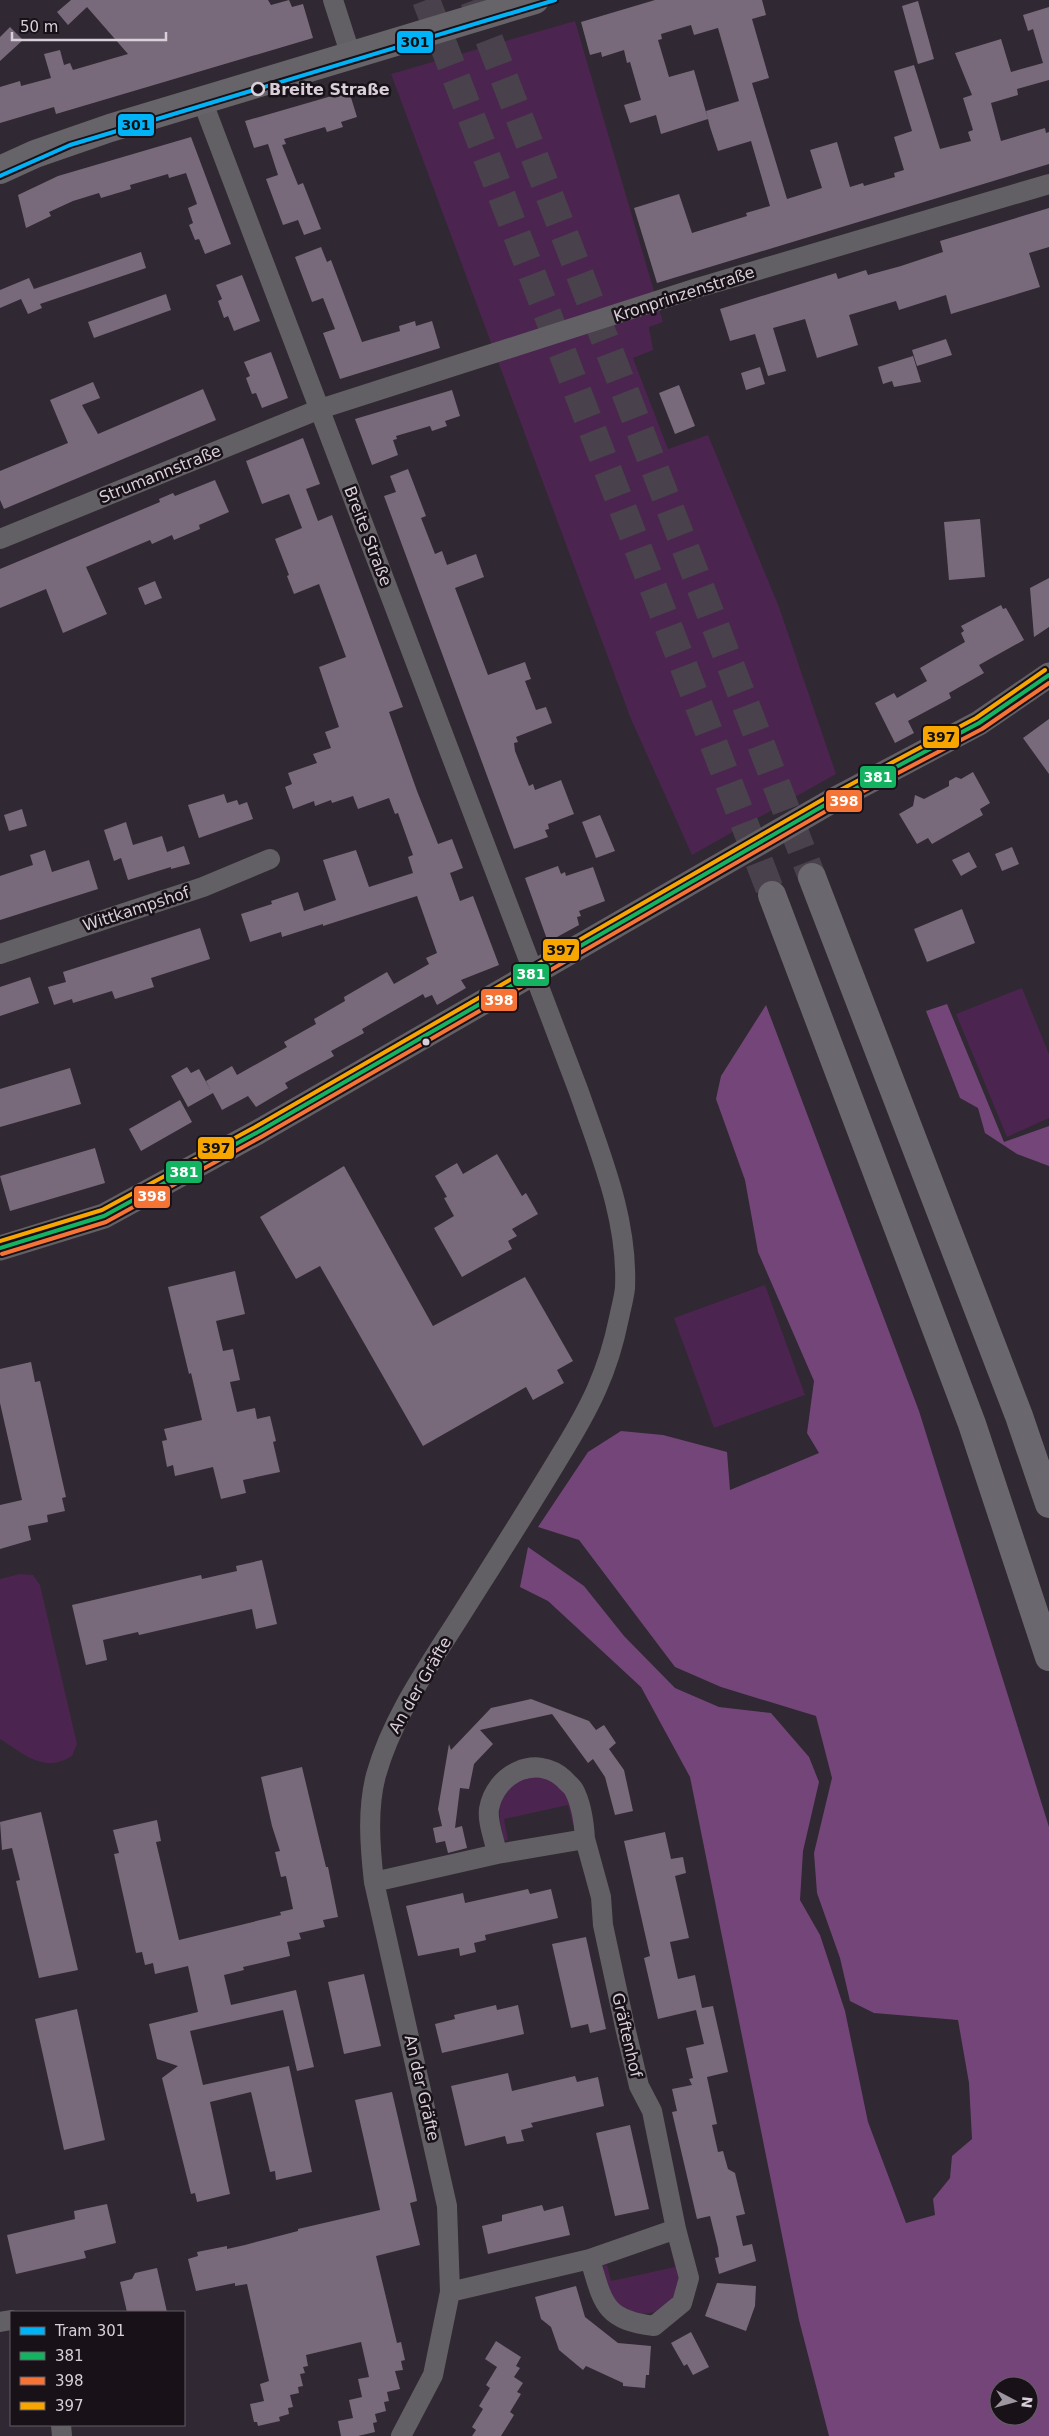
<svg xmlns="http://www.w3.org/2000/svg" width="1049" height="2436" font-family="'DejaVu Sans',sans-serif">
  <rect width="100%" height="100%" fill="#302832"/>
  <!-- green -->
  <path fill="#4b254f" d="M575 21 663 322 649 327 653 350 633 358 668 449 708 435 779 607 836 774 692 855 631 719 391 74Z
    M1022 988 1049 1054V1118L1007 1137 956 1014Z
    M765 1285 805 1395 714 1428 674 1318Z
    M20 1574 33 1575 40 1585 77 1744 72 1756C44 1774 24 1754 0 1739V1579Z
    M531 1775 552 1779 568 1796 576 1824 573 1825 568 1805 504 1819 508 1840 504 1841C496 1803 495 1793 531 1775Z
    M675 2249C678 2263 684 2282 676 2295 661 2318 626 2322 611 2296 606 2288 605 2276 603 2266L607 2265 611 2281 675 2267 671 2250Z"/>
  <!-- forest -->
  <path fill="#744579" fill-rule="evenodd" d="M947 1004 1004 1142 1049 1126V1166L1017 1154 985 1133 978 1108 960 1098 926 1011Z
    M766 1005 919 1411 1049 1827V2436H829L799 2320 690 1777 641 1687 548 1601 520 1587 528 1547 584 1586 624 1636 675 1688 719 1707 771 1713 809 1757 819 1782 803 1851 800 1900 820 1935 845 2011 868 2122 906 2223 935 2215 933 2199 950 2178 952 2156 972 2139 969 2083 958 2020 874 2013 850 2001 840 1958 817 1893 814 1853 832 1778 816 1716 721 1687 675 1667 579 1540 538 1527 588 1452 621 1431 663 1435 727 1452 730 1490 819 1453 807 1433 814 1381 758 1252 745 1180 716 1099 721 1076ZM999 2386H1029V2416H999Z"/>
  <!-- building -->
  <path fill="#796a7b" d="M71 0H268L271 5 289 0 292 7 303 4 313 38 56 114 54 107 0 123V87L20 81 21 86 51 78 44 54 60 50 64 65 70 63 73 70 128 54 87 7 68 25 57 12Z
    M655 0H762L766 15 752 19 769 78 752 83 787 199 822 188 810 150 837 142 850 187 863 183 864 186 895 177 894 173 904 170 894 137 912 131 894 71 914 65 940 149 971 141 968 132 973 130 963 98 972 95 955 53 1001 39 1011 72 1043 63 1033 29 1028 31 1023 15 1049 7V80L1017 89 1018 95 991 103 1001 141 1045 128 1046 133 1049 132V164L657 283 634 208 679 194 692 233 747 216 746 213 770 206 751 141 718 151 710 127 706 111 739 101 718 28 694 35 691 25 661 34 662 39 658 40 669 77 694 70 708 119 661 134 656 115 630 123 624 105 641 100 630 62 627 63 624 50 602 57 601 52 590 55 581 22Z
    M918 1 934 59 918 64 902 6Z
    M10 27 23 40 0 61V37Z
    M349 91 357 117 341 122 343 127 327 132 325 127 284 139 286 144 282 145 298 185 303 183 321 229 304 235 298 220 283 225 266 179 278 175 268 144 254 148 245 121Z
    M191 137 231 244 205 254 199 239 195 240 189 225 193 223 188 208 197 204 186 173 169 178 168 174 130 185 131 189 101 198 99 193 73 201 49 212 51 216 26 228 18 195 58 176Z
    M1049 208V247L1029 253 1040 287 951 314 946 295 899 310 896 301 849 315 858 345 817 358 805 319 773 328 786 371 768 376 755 334 730 341 720 309 836 273 838 279 866 270 868 275 901 266 943 252 940 241Z
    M321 247 327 262 331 260 362 342 400 331 399 326 415 321 416 326 432 321 440 348 340 379 323 333 335 329 323 298 312 302 295 257Z
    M141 252 146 268 40 304 42 308 28 314 21 299 0 308V290L29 278 34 289Z
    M242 275 260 321 234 331 228 316 224 318 218 301 222 299 216 285Z
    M166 294 171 310 94 338 88 322Z
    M946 339 952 355 917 366 912 350Z
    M271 352 288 398 262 408 256 393 252 394 246 378 250 376 244 362Z
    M913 356 921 382 894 387 892 381 883 384 878 367Z
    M760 367 765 384 746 390 741 373Z
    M93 382 100 398 82 405 98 434 203 389 216 420 4 509 0 500V471L68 443 50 400Z
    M679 385 695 426 675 434 659 393Z
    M452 390 460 416 445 421 447 426 432 431 430 426 396 436 397 439 393 440 398 455 372 465 355 419Z
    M303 438 320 484 306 489 318 521 332 515 403 707 389 712 417 791 438 844 452 839 463 868 450 873 460 901 473 896 499 965 461 980 466 988 437 1005 432 995 425 998 423 994 362 1029 364 1033 331 1051 334 1056 285 1083 288 1088 256 1107 248 1096 222 1110 213 1093 188 1107 171 1076 187 1067 191 1073 199 1069 210 1089 206 1081 232 1066 237 1075 287 1047 284 1042 316 1024 314 1019 345 1001 344 997 387 972 394 984 429 964 426 958 437 953 417 896 323 926V924L282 937 281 932 250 942 241 914 272 904 271 901 298 892 304 911 336 900 323 860 356 850 369 887 413 873 408 857 413 855 398 813 395 814 389 798 358 809 353 796 332 803 331 800 315 806 314 801 293 809 285 787 292 784 288 773 317 763 313 754 331 748 325 732 339 727 319 667 346 657 319 584 294 594 287 576 289 575 275 539 302 528 289 494 262 504 246 461Z
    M408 469 426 516 421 518 435 554 442 551 447 565 476 554 484 577 455 588 488 675 525 662 531 679 525 681 536 710 546 707 552 723 516 737 518 742 514 743 515 751 529 786 533 784 535 790 561 780 574 814 548 824 549 829 545 830 548 837 514 849 384 496 396 492 390 476Z
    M215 480 229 512 199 525 200 529 174 540 172 535 152 544 150 540 86 567 107 614 63 633 46 589 0 608V569L160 502 159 499 173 493 175 496Z
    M980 519 985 577 949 580 944 522Z
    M1049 578V627L1034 637 1030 588Z
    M155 581 162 598 145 605 138 588Z
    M1001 605 1003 609 1006 608 1024 640 979 665 984 673 949 693 951 698 908 721 914 733 895 743 875 703 894 693 897 698 927 681 920 668 965 642 961 633 964 631 961 626Z
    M1049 719V774L1023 738Z
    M973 772 990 803 980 809 983 815 932 844 928 838 917 844 899 814 913 806 915 795 924 799 949 786V781L956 777 961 779Z
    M224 794 227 803 237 800 239 805 247 802 253 819 199 838 188 805Z
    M22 809 27 826 9 831 4 815Z
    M600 815 615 851 596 858 582 822Z
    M126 822 133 845 162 836 167 852 184 846 190 864 171 869V867L128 880 121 858 114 861 104 830Z
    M1012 847 1019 864 1002 871 995 854Z
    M45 850 52 872 89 860 98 889 0 920V876L33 865 30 855Z
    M969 852 977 867 961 876 952 860Z
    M558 866 561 874 565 872 566 876 593 867 605 901 579 911 581 916 577 917 579 925 548 942 525 878Z
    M962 909 975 943 927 962 914 929Z
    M200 928 210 959 151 978 154 987 115 999 112 991 73 1003 72 999 54 1005 48 987 66 982 63 972Z
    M30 977 39 1003 0 1016V987Z
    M70 1068 81 1104 0 1127V1089Z
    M180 1100 192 1122 141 1151 129 1129Z
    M95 1148 105 1183 10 1211 0 1176Z
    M497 1154 522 1196 526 1193 538 1214 512 1229 517 1236 508 1241 512 1249 462 1277 434 1228 454 1216 444 1198 447 1197 435 1176 457 1163 463 1174Z
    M344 1166 433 1326 525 1277 573 1361 557 1370 564 1383 533 1400 526 1387 423 1446 320 1266 296 1279 260 1217Z
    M235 1271 245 1314 216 1321 223 1351 233 1349 240 1380 230 1382 237 1412 255 1408 257 1419 270 1416 276 1441 273 1442 280 1472 243 1480 246 1493 221 1499 213 1467 175 1476 173 1465 167 1467 162 1441 167 1440 164 1429 202 1420 191 1373 189 1374 168 1287Z
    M31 1362 35 1382 40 1381 61 1475 66 1497 62 1498 65 1511 47 1515 48 1522 28 1526 31 1540 0 1549V1505L22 1500 0 1403V1369Z
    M262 1560 277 1624 256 1629 252 1609 139 1635 138 1632 103 1640 107 1660 86 1665 72 1605 201 1575 202 1579 237 1571 236 1566Z
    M531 1699 589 1721 596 1730 604 1725 616 1743 609 1749 624 1770 633 1811 615 1815 605 1777 593 1759 588 1763 552 1714 480 1730 493 1744 474 1764 469 1789 460 1788 455 1828 462 1826 467 1848 448 1853 445 1841 436 1843 433 1828 442 1826 438 1809 449 1744 451 1750 491 1708Z
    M302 1767 326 1867H328L338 1917 323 1920 325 1927 299 1933 301 1939 287 1942 290 1956 243 1967 244 1970 224 1975 231 2005 296 1990 314 2067 297 2071 283 2010 190 2031 203 2085 289 2066 312 2172 276 2180 275 2171 270 2172 251 2092 210 2102 230 2194 197 2202 195 2193 191 2194 162 2078 178 2066 157 2059 149 2024 198 2012 188 1966 155 1974 153 1963 145 1965 142 1952 136 1953 114 1854 119 1853 113 1830 157 1820 161 1841 156 1842 179 1940 281 1915 280 1912 293 1909 286 1876 281 1877 275 1852 280 1851 272 1826 261 1777Z
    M41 1812 78 1970 39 1978 16 1881 20 1880 12 1848 2 1850 0 1822Z
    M665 1832 671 1859 683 1857 686 1873 675 1876 689 1938 670 1942 678 1979 695 1975 702 2008 713 2006 728 2072 707 2077 717 2124 712 2125 718 2152 723 2151 728 2169 735 2173 745 2214 736 2216 743 2246 752 2244 756 2261 719 2274 715 2258 719 2257 718 2248 710 2216 697 2219 672 2112 677 2111 672 2089 692 2085 689 2079 693 2078 686 2048 704 2044 696 2010 658 2019 644 1958 650 1956 624 1841Z
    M528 1889 530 1894 551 1889 558 1918 485 1935 486 1940 474 1943 476 1952 460 1956 459 1948 418 1956 406 1906 463 1893 465 1903Z
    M586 1937 606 2029 590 2033 588 2024 571 2028 552 1944Z
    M364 1974 381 2046 344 2054 328 1982Z
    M496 2005 497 2010 518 2005 524 2034 442 2053 435 2024 455 2019 454 2015Z
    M77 2009 105 2140 64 2150 35 2019Z
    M508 2073 512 2091 575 2076 577 2082 598 2077 604 2106 531 2123 533 2127 521 2130 524 2141 507 2144 505 2136 465 2146 451 2086Z
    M392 2092 415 2191 417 2201 410 2203 420 2245 376 2256 397 2343 401 2342 405 2360 401 2361 403 2370 395 2371 400 2389 387 2392 389 2401 384 2402 386 2411 375 2414 377 2422 373 2423 375 2432 358 2436H341L338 2421 353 2418 349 2400 362 2397 358 2379 369 2377 361 2342 306 2355 308 2366 303 2367 305 2373 300 2374 303 2386 298 2387 299 2393 290 2395 293 2407 288 2408 289 2414 279 2417 280 2421 258 2426 257 2422H254L250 2404 264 2401 260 2384 269 2381 247 2284 235 2286V2283L196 2291 188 2259 198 2256 197 2252 227 2246V2249L245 2245 298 2231V2229L380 2210 355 2100Z
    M630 2125 649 2209 615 2216 596 2133Z
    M107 2204 116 2243 84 2251 86 2258 16 2274 7 2235 75 2219 74 2211Z
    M542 2205 544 2211 563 2206 570 2235 488 2254 482 2226 502 2221V2215Z
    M157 2268 167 2312H127L120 2282 132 2279 135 2273Z
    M717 2283 756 2286 755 2306 746 2331 705 2316Z
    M576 2286 585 2317 618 2343 651 2346 649 2375H646L645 2388 623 2386V2383L586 2366 583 2370 559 2350 551 2327 541 2319 535 2297Z
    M691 2332 709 2367 693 2375 687 2364 684 2366 671 2343Z
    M496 2341 521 2357 516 2366 520 2368 514 2377 523 2383 517 2392 521 2394 510 2412 514 2415 501 2436H472L476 2430 472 2427 483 2409 479 2406 490 2388 486 2385 497 2367 485 2359Z"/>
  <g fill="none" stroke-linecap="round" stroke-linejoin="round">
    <!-- motorway-tunnel -->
    <path stroke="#49414b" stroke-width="28" stroke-dasharray="28 14" stroke-linecap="butt" d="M426 0 772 895
      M474 0 812 877"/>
    <!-- minor -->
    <path stroke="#636065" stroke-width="20" d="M333 0 351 56
      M202 100 579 1092C601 1156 628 1219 625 1288 624 1298 621 1308 619 1318 608 1373 589 1409 560 1456 527 1511 493 1564 459 1618 428 1667 392 1718 376 1775 367 1809 370 1847 374 1882L447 2206 450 2292 433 2375 401 2436
      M0 539 320 409 697 288 1049 184
      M0 954 203 887 270 859
      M497 1854C495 1841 487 1822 489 1809 495 1774 536 1753 564 1779 567 1783 572 1786 574 1790 582 1805 584 1822 585 1839
      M374 1882 497 1854 585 1839 601 1897 603 1925 625 2027 639 2086 652 2111 676 2229 590 2259 450 2292
      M590 2259C603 2303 604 2320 654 2326L682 2303 689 2278 676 2229
      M0 2322 11 2320
      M61 2425 62 2436"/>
    <!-- tertiary -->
    <path stroke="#636065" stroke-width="25" d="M0 1248 104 1216 258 1132 830 802 979 723 1049 675"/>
    <!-- secondary -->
    <path stroke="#666369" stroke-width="28" d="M0 170 35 154 110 128 535 0"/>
    <!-- motorway -->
    <path stroke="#6b676e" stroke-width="28" d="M812 877 1019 1416 1049 1504
      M772 895 972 1424 1049 1657"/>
    <!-- bus-1 casing -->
    <g stroke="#181118" stroke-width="8">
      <path id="bus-1" d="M0 1248 104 1216 258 1132 830 802 979 723 1049 675"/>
    </g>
    <!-- bus-2 casing -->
    <g stroke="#181118" stroke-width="8">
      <path id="bus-2" d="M2 1254 106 1222 261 1137 833 807 982 729 1049 683"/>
    </g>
    <!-- bus-3 casing -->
    <g stroke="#181118" stroke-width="8">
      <path id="bus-3" d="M0 1241 102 1210 255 1127 827 797 976 718 1045 670"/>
    </g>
    <!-- bus-1 -->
    <use href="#bus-1" stroke="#13b361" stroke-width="4"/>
    <!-- bus-2 -->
    <use href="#bus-2" stroke="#f57335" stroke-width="4"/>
    <!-- bus-3 -->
    <use href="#bus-3" stroke="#f7a600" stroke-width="4"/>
    <!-- tram-1 casing -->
    <g stroke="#181118" stroke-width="8">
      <path id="tram-1" d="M0 176 70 145 555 0"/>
    </g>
    <!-- tram-1 -->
    <use href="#tram-1" stroke="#00b2f6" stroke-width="4"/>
  </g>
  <!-- markers -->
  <circle fill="#181118" stroke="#d8cfd9" stroke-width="2.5" cx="258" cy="89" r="6"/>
  <circle fill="#d8cfd9" stroke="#181118" stroke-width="2" cx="426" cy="1042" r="4.5"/>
  <g text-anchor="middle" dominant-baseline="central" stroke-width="5" stroke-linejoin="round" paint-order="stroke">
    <!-- stop labels -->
    <g font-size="16" font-weight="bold" fill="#d8cfd9" stroke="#181118" text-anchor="start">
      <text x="269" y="89">Breite Straße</text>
    </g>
    <!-- street labels -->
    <g font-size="16" fill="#d8cfd9" stroke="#181118">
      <text transform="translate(684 294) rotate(-18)">Kronprinzenstraße</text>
      <text transform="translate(160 474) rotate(-22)">Strumannstraße</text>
      <text transform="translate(368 536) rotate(69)">Breite Straße</text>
      <text transform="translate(136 909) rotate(-18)">Wittkampshof</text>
      <text transform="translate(420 1685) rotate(-60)">An der Gräfte</text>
      <text transform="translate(627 2035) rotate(77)">Gräftenhof</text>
      <text transform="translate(422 2088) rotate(77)">An der Gräfte</text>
    </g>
  </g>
  <g stroke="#181118" stroke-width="2">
    <rect x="396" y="30" width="38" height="24" rx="5" fill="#00b2f6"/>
    <rect x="117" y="113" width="38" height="24" rx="5" fill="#00b2f6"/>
    <rect x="922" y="725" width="38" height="24" rx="5" fill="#f7a600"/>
    <rect x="859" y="765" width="38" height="24" rx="5" fill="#13b361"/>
    <rect x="825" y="789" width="38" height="24" rx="5" fill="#f57335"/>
    <rect x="542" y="938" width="38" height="24" rx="5" fill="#f7a600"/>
    <rect x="512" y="963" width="38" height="24" rx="5" fill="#13b361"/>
    <rect x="480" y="988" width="38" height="24" rx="5" fill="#f57335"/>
    <rect x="197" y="1136" width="38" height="24" rx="5" fill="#f7a600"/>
    <rect x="165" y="1160" width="38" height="24" rx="5" fill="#13b361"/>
    <rect x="133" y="1185" width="38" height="24" rx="5" fill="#f57335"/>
  </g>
  <g font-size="14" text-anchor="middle" font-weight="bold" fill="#fff">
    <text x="878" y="782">381</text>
    <text x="844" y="806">398</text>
    <text x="531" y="979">381</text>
    <text x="499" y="1005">398</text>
    <text x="184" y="1177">381</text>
    <text x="152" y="1201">398</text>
  </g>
  <g font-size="14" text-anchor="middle" font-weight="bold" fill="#111">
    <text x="415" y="47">301</text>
    <text x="136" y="130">301</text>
    <text x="941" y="742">397</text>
    <text x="561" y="955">397</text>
    <text x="216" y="1153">397</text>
  </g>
  <!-- legend -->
  <rect x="10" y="2311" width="175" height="115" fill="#181118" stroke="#655d65"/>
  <rect x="20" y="2327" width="25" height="8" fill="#00b2f6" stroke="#655d65"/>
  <text x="55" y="2336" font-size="15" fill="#d8cfd9">Tram 301</text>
  <rect x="20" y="2352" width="25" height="8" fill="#13b361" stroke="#655d65"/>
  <text x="55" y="2361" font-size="15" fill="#d8cfd9">381</text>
  <rect x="20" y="2377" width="25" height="8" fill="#f57335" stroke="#655d65"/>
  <text x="55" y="2386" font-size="15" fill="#d8cfd9">398</text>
  <rect x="20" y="2402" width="25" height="8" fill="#f7a600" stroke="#655d65"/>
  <text x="55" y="2411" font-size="15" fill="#d8cfd9">397</text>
  <!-- north arrow -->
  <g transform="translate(1014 2401) rotate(96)"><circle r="24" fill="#181118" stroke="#655d65"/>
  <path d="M0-4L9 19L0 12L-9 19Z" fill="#9d959f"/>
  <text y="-8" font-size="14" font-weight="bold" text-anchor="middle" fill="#d8cfd9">N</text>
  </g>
  <!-- scale -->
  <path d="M12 32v8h154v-8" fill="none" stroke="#d8cfd9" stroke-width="2.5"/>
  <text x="20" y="32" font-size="15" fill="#d8cfd9" stroke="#181118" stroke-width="4" paint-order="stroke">50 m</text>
</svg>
